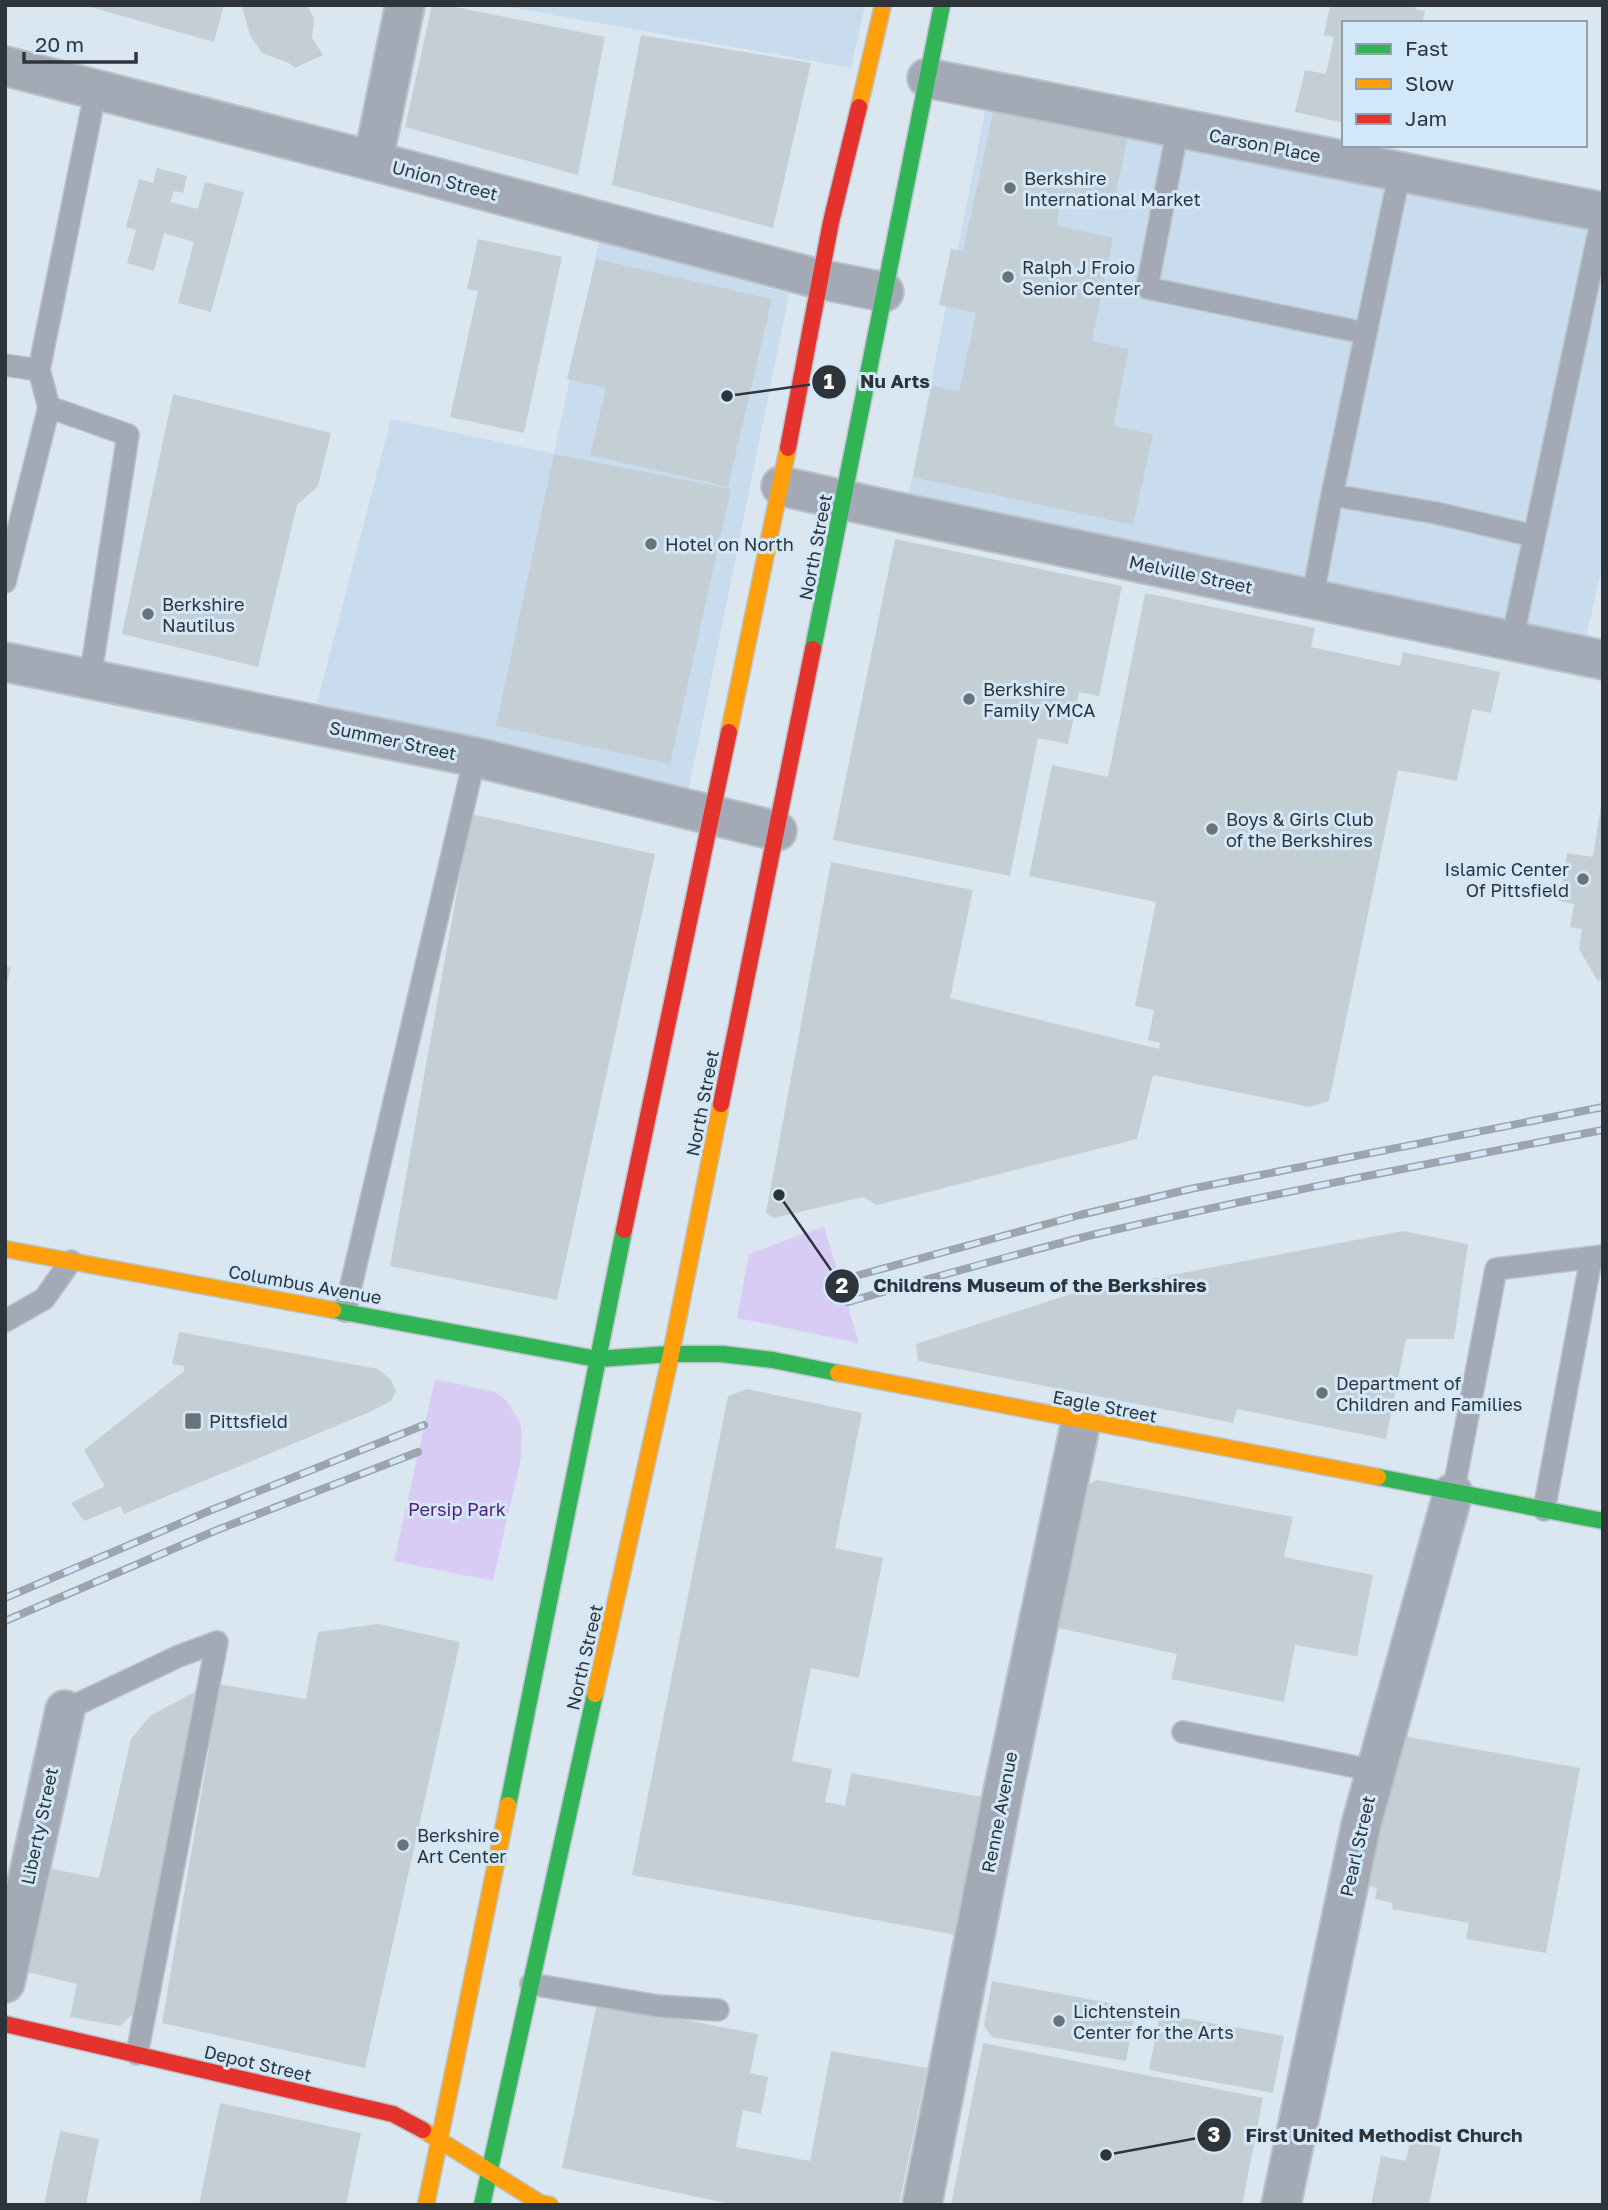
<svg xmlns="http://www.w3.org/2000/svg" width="1608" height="2210" font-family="'Golos Text',sans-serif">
  <rect width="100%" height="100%" fill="#dae6f0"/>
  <!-- built -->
  <path fill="#c8dced" d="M498 5H865L851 68Z
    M987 102 1603 225V563L1586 637 908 498Z
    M599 241 789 294 689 788 317 703 391 419 554 454Z"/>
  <!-- green -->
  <path fill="#d8ccf4" d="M824 1226 859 1343 737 1318 749 1254Z
    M435 1379 495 1392 506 1400 520 1422 522 1435 521 1458 493 1581 394 1561Z"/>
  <!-- building -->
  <path fill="#c4cfd5" d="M83 5H224L214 42Z
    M246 5H307L314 19 312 38 323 55 295 68 289 63 262 53 250 35 242 7Z
    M432 5H446L605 37 578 175 405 127Z
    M1330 5H1416L1415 9 1425 11 1422 23H1344V123L1295 112 1305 70 1326 74 1334 37 1324 35Z
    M641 35 811 63 773 228 612 185Z
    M997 95 1131 124 1113 206 1071 197 1060 206 1057 225 1113 238 1092 341 1129 349 1113 426 1153 434 1133 525 913 477 932 385 959 392 976 313 939 305 951 249 963 251Z
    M157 168 187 176 183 193 174 191 170 202 198 209 205 182 244 192 211 312 178 303 194 242 164 233 154 271 127 263 136 230 126 227 139 179 153 183Z
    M478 239 562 257 524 433 450 417 478 291 467 289Z
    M596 259 772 299 728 487 590 455 606 388 567 379Z
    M173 394 331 433 318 486 297 505 258 667 122 634Z
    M554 454 731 489 670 764 496 726Z
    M895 539 1122 586 1099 696 1079 692 1068 744 1038 738 1010 876 833 840Z
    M1145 593 1315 628 1311 647 1400 666 1403 652 1500 672 1491 713 1472 709 1457 781 1398 770 1329 1101 1310 1107 1153 1075 1137 1139 877 1205 863 1197 774 1218 766 1213 831 862 973 890 950 998 1159 1049 1160 1043 1148 1040 1154 1010 1135 1006 1156 902 1029 876 1052 765 1108 777Z
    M1601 805H1603V981L1597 980 1579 949 1582 929 1570 927 1574 904 1559 901 1567 853 1593 857Z
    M471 814 655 854 557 1300 390 1266Z
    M5 966 11 967 6 988H5Z
    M1403 1231 1468 1244 1454 1339H1406L1386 1439 1237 1409 1233 1423 918 1361 916 1344 1071 1294Z
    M179 1332 378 1369 391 1380 396 1391 391 1401 372 1411 124 1514 121 1506 84 1521 71 1503 105 1486 84 1450 184 1371V1366L172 1364Z
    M747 1389 862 1413 835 1548 883 1558 859 1678 811 1668 792 1761 832 1769 825 1802 845 1806 851 1773 993 1799 967 1937 632 1875 728 1396Z
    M1097 1480 1293 1517 1284 1557 1373 1575 1357 1656 1295 1645 1284 1702 1171 1679 1177 1654 1054 1627 1085 1486Z
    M378 1624 460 1642 365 2068 162 2023 210 1743 202 1741 212 1683 306 1699 318 1632Z
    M204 1687 137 2010 120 2026 70 2017 77 1984 28 1972 52 1869 99 1878 131 1739 150 1716Z
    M1397 1735 1580 1768 1546 1953 1466 1939 1469 1923 1392 1909 1393 1903 1375 1899 1377 1888 1369 1886Z
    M992 1981 1136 2008 1126 2061 992 2037 984 2026Z
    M597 2003 758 2034 750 2073 768 2077 761 2114 743 2110 736 2147 810 2161 831 2051 927 2068 899 2205H735L562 2168Z
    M1160 2014 1284 2036 1273 2093 1149 2070Z
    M983 2043 1263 2098 1242 2205H951Z
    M220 2103 361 2133 346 2205H199Z
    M60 2131 99 2139 86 2205H44Z
    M1410 2141 1441 2147 1429 2205H1371L1381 2156 1406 2161Z"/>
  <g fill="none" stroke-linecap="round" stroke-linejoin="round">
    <!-- lane casing -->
    <g stroke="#b9c3ca" stroke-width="24">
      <path id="lane" d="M1178 127 1147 288 1365 333
        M1400 171 1332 495 1436 513 1534 536
        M5 365 39 370 96 89
        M49 407 128 435 90 679
        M5 582 49 407 39 370
        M1312 600 1332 495
        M1512 641 1603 213
        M345 1311 475 757
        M5 1321 44 1299 71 1261
        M1453 1493 1496 1269 1603 1256
        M1544 1510 1591 1259
        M65 1710 179 1656 217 1642
        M1183 1732 1376 1771
        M531 1984 658 2006 718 2010
        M137 2054 217 1642"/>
    </g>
    <!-- street casing -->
    <g stroke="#b9c3ca" stroke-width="42">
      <path id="street" d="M5 66 373 161 819 279 884 292
        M927 78 1603 212
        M373 161 405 5
        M781 486 893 511 1603 660
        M5 662 475 757 777 831
        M5 1983 65 1710
        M922 2205 1003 1792 1081 1421
        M1281 2205 1361 1825 1453 1493"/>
    </g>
    <!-- fast casing -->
    <g stroke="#b9c3ca" stroke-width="19">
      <path id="fast" d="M813 649 942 5
        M333 1310 597 1359 671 1354H722L773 1360 838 1373
        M1378 1477 1603 1521
        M508 1805 624 1230
        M482 2205 595 1694"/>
    </g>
    <!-- slow casing -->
    <g stroke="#b9c3ca" stroke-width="19">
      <path id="slow" d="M859 107 883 5
        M729 732 788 448
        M5 1249 333 1310
        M838 1373 1378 1477
        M595 1694 671 1354 721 1104
        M423 2130 540 2203 550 2205
        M426 2205 508 1805"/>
    </g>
    <!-- jam casing -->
    <g stroke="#b9c3ca" stroke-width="19">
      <path id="jam" d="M788 448 831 222 859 107
        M721 1104 813 649
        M624 1230 729 732
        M5 2024 393 2114 423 2130"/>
    </g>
    <!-- lane -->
    <use href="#lane" stroke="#a4aab5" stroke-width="21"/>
    <!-- street -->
    <use href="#street" stroke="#a4aab5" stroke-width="38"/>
    <!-- fast -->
    <use href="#fast" stroke="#30b455" stroke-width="16"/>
    <!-- slow -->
    <use href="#slow" stroke="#ff9f0a" stroke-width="16"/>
    <!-- jam -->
    <use href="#jam" stroke="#e5322d" stroke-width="16"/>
    <!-- rail casing -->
    <g stroke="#9da4ad" stroke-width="8">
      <path id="rail" d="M841 1280 1080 1215 1190 1189 1603 1107
        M848 1302C928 1279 1008 1256 1088 1236 1259 1196 1431 1163 1603 1130
        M5 1598 209 1511 424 1425
        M5 1621 217 1530 418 1452"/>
    </g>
    <!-- rail -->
    <use href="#rail" stroke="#d2e7f8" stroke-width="5" stroke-dasharray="16" stroke-linecap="butt"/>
  </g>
  <!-- markers -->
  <g fill="#6a737a" stroke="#d2e7f8" stroke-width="2.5">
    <circle cx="1010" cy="188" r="7"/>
    <circle cx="1008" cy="277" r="7"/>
    <circle cx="651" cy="544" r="7"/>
    <circle cx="148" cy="614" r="7"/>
    <circle cx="969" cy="699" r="7"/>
    <circle cx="1212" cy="829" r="7"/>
    <circle cx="1583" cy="879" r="7"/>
    <circle cx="1322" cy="1393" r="7"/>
    <rect x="184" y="1412" width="18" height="18" rx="3.5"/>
    <circle cx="403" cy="1845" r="7"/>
    <circle cx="1059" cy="2021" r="7"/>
  </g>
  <g text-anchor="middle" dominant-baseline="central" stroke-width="6" stroke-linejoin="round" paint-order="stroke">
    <!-- street labels -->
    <g font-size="18" fill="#2d353b" stroke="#d2e7f8">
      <text transform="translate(1265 145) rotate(11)">Carson Place</text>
      <text transform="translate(445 180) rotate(15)">Union Street</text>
      <text transform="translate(815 547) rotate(-79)">North Street</text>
      <text transform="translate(1191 574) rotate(12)">Melville Street</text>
      <text transform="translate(393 740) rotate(12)">Summer Street</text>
      <text transform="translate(702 1103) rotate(-79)">North Street</text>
      <text transform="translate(305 1284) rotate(10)">Columbus Avenue</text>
      <text transform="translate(1105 1406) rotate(11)">Eagle Street</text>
      <text transform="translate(584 1657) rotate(-77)">North Street</text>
      <text transform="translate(999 1812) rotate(-79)">Renne Avenue</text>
      <text transform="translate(39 1826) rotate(-78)">Liberty Street</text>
      <text transform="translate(1357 1846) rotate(-77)">Pearl Street</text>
      <text transform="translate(258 2063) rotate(13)">Depot Street</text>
    </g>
    <!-- poi labels -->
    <g font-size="18" fill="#2d353b" stroke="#d2e7f8" text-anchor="start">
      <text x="1024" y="178">Berkshire<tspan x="1024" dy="21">International Market</tspan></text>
      <text x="1022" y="267">Ralph J Froio<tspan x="1022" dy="21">Senior Center</tspan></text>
      <text x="665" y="544">Hotel on North</text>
      <text x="162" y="604">Berkshire<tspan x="162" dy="21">Nautilus</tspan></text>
      <text x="983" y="689">Berkshire<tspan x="983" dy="21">Family YMCA</tspan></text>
      <text x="1226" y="819">Boys &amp; Girls Club<tspan x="1226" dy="21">of the Berkshires</tspan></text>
      <text x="1569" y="869" text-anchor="end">Islamic Center<tspan x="1569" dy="21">Of Pittsfield</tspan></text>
      <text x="1336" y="1383">Department of<tspan x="1336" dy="21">Children and Families</tspan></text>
      <text x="209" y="1421">Pittsfield</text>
      <text x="417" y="1835">Berkshire<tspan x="417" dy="21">Art Center</tspan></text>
      <text x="1073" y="2011">Lichtenstein<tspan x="1073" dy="21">Center for the Arts</tspan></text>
    </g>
    <!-- park labels -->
    <g font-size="18" fill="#551b7e" stroke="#d2e7f8">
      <text x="457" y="1509">Persip Park</text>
    </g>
  </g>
  <!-- callouts -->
  <path fill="none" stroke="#2d353b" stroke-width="2.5" d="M727 396L829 382M779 1195L842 1286M1106 2155L1214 2135"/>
  <g fill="#2d353b" stroke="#d2e7f8" stroke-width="2.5">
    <circle cx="727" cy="396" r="7"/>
    <circle cx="779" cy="1195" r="7"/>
    <circle cx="1106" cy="2155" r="7"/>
    <circle cx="829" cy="382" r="18"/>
    <circle cx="842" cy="1286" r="18"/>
    <circle cx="1214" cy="2135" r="18"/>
  </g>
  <g font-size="21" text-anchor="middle" font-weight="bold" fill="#fff">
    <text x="829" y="389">1</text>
    <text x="842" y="1293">2</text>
    <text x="1214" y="2142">3</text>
  </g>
  <g font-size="19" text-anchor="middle" font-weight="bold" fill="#2d353b" stroke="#d2e7f8" stroke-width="6" stroke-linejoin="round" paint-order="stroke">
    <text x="895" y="388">Nu Arts</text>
    <text x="1040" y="1292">Childrens Museum of the Berkshires</text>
    <text x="1384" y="2142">First United Methodist Church</text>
  </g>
  <!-- border -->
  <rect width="1608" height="2210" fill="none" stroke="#2d353b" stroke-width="14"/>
  <!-- legend -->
  <rect x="1342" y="21" width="245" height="126" fill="#d2e7f8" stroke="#90a0ac" stroke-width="2"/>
  <rect x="1356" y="44" width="35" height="10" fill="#30b455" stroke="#90a0ac" stroke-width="2"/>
  <text x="1405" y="56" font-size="21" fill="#2d353b">Fast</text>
  <rect x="1356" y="79" width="35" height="10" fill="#ff9f0a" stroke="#90a0ac" stroke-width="2"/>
  <text x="1405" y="91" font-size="21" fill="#2d353b">Slow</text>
  <rect x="1356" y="114" width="35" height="10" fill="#e5322d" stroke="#90a0ac" stroke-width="2"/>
  <text x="1405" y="126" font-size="21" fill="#2d353b">Jam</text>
  <!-- scale -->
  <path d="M24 52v10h112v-10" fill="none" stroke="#2d353b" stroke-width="3.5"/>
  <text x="35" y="52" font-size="21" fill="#2d353b" stroke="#d2e7f8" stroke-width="5" paint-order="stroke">20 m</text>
</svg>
